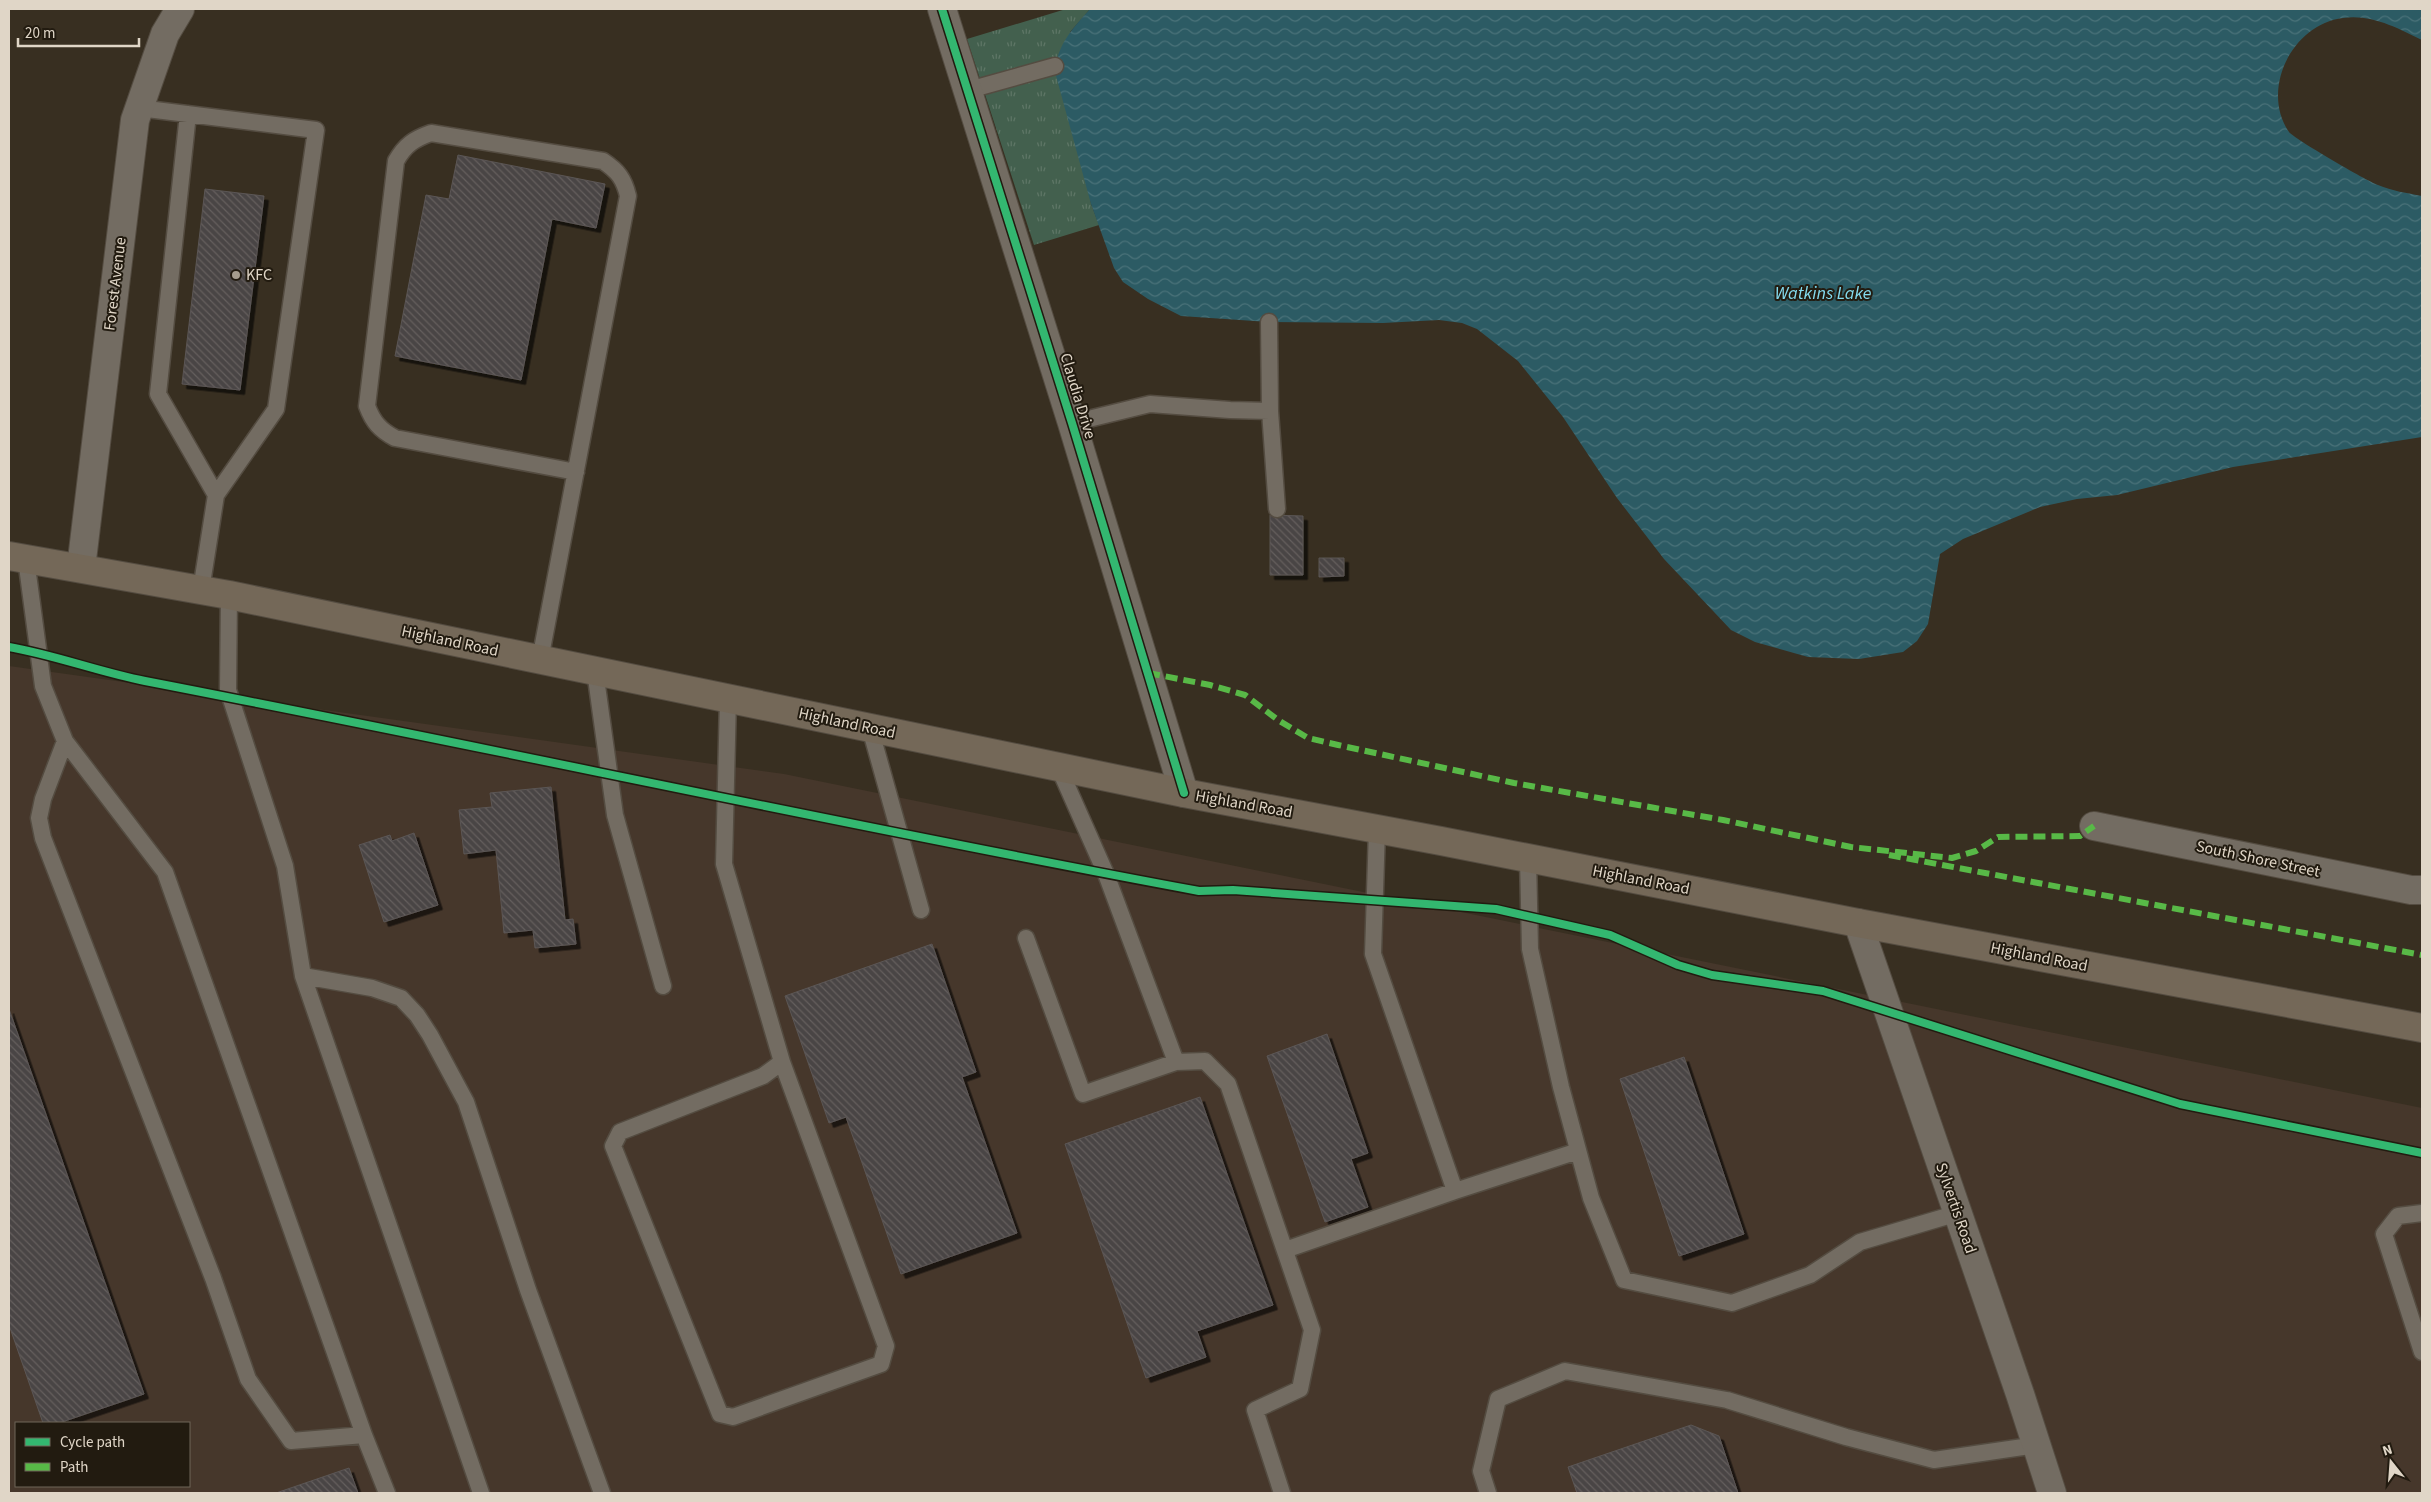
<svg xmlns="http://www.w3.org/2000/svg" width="2431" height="1502" font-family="'Source Sans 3',sans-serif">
  <defs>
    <pattern id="park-tufts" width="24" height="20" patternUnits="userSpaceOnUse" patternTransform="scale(1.25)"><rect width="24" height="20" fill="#43604e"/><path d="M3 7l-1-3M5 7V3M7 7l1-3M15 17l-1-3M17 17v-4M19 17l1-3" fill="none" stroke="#5e7666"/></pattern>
    <pattern id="water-waves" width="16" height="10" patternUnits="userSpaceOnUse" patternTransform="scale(1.25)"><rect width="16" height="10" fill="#2c5b64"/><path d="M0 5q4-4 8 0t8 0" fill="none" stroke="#4a7279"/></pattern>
    <pattern id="building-back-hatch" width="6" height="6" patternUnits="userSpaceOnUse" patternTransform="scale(1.25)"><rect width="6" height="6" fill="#4a4545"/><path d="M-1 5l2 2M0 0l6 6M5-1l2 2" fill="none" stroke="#645f5e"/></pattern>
    <filter id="shadow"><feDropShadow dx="4.5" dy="4.5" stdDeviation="0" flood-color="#0009"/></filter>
  </defs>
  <rect width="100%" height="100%" fill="#382f21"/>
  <!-- industrial -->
  <path fill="#46372b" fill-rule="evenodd" d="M9 666 784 774 2422 1108V1493H9ZM16 1423H189V1486H16Z"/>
  <!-- park -->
  <path fill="url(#park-tufts)" d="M1066 9H1090L1070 32 1091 204 1099 225 1034 245 967 39Z"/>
  <!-- water -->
  <path fill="url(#water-waves)" d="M1090 9H2422V40C2397 28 2372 14 2343 18 2292 24 2260 90 2289 132 2293 138 2367 181 2378 185 2392 191 2407 193 2422 196V437L2233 467 2117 495 2077 499 2040 507 1963 539 1940 554 1928 624 1917 641 1903 652 1859 659 1808 657 1755 642 1731 630 1664 559 1617 498 1563 417 1518 361 1477 329 1462 323 1439 320 1383 323 1269 322 1181 316 1148 299 1123 282 1114 268 1091 204 1055 72C1057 45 1072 29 1090 9Z"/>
  <!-- building -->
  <path fill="url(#building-back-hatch)" stroke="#5b5655" filter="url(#shadow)" d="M458 155 605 184 596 228 552 219 521 380 395 356 426 195 449 199Z
    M205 189 264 196 240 390 182 384Z
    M1270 515 1303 516V575H1270Z
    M1319 558H1344V576L1319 577Z
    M551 787 565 920 573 919 576 944 535 948 533 930 504 933 496 850 464 854 459 810 492 807 490 793Z
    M414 833 438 905 384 922 359 845 390 835 392 841Z
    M932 944 976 1072 962 1077 1017 1233 901 1274 846 1117 829 1123 785 996Z
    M9 1009 144 1394 59 1423H43L9 1325Z
    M1327 1034 1368 1153 1351 1159 1368 1207 1325 1222 1267 1056Z
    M1684 1057 1744 1234 1679 1256 1620 1079Z
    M1200 1097 1273 1305 1197 1331 1206 1357 1146 1378 1065 1144Z
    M1691 1425 1719 1436 1738 1493H1577L1568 1467Z
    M349 1468 358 1493H276Z"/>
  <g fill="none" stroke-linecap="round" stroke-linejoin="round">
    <!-- lane casing -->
    <g stroke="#544c41" stroke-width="19">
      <path id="lane" d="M969 90 1055 66
        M139 108 316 130 276 409 216 495 201 590
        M188 114 158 394 216 495
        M1269 322 1270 411
        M1072 423 1150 404 1230 410 1270 411 1277 509
        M26 559 43 686 65 741 43 799 39 818 43 838 213 1278 248 1379 291 1441 364 1435 387 1493
        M229 595 228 690 285 866 303 976 481 1493
        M540 660 628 196C624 179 618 171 603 161L431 133C414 139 405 145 396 161L367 406C373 422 380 430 395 438L576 472
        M595 671 615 815 663 986
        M728 699 724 864 782 1062 763 1076 620 1132 613 1146 720 1414 733 1417 881 1364 886 1346 782 1062
        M870 728 921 910
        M65 741 165 872 364 1435
        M1059 768 1106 874 1176 1062 1205 1061 1228 1084 1312 1330 1300 1389 1255 1410 1282 1493
        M1377 829 1373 954 1455 1191 1578 1151
        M1528 858 1530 949 1561 1087 1591 1198 1624 1280 1732 1303 1810 1275 1860 1242 1958 1213
        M1026 938 1083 1094 1176 1062
        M303 976 372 988 401 998 417 1015 430 1035 466 1102 528 1290 602 1493
        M2422 1213 2398 1216 2384 1234 2422 1352
        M1285 1250 1455 1191
        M1488 1493 1481 1471 1498 1399 1565 1371 1727 1400 1846 1437 1934 1460 2037 1445"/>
    </g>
    <!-- street casing -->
    <g stroke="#544c41" stroke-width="30">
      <path id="street" d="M942 9 1072 423 1184 793
        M81 568 135 120 165 34 180 9
        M2094 826 2411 890H2422
        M1858 923 2020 1394 2052 1493"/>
    </g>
    <!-- highway casing -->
    <g stroke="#544c41" stroke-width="30">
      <path id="highway" d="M9 556 229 595 1184 793 1441 841 1858 923 2422 1028"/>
    </g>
    <!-- lane -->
    <use href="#lane" stroke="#736c62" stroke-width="16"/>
    <!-- street -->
    <use href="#street" stroke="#736c62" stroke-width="28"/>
    <!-- highway -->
    <use href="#highway" stroke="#746858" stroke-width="28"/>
    <!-- quiet -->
    <path stroke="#58b947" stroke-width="6" stroke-dasharray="12 6" stroke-linecap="butt" d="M1148 673 1210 685 1245 695 1278 720 1308 738 1338 745 1514 783 1723 820 1851 847 1952 858 1976 851 1998 837 2080 836 2094 826
      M1889 855 2422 955"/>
    <!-- cycleway casing -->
    <g stroke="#221b10" stroke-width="11">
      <path id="cycleway" d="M942 9 1072 423 1184 793
        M9 647C55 655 99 672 145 681 497 749 847 826 1199 891L1233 890 1496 909 1610 935 1678 965 1712 975 1823 991 2180 1104 2422 1153"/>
    </g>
    <!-- cycleway -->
    <use href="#cycleway" stroke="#33b770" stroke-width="8"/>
  </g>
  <!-- markers -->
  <circle fill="#a59c8d" stroke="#221b10" stroke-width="2" cx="236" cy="275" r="5"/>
  <g text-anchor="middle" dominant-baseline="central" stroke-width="4" stroke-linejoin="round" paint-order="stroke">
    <!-- poi labels -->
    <g font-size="16" fill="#e0d6c7" stroke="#221b10" text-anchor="start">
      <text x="246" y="275">KFC</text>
    </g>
    <!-- street labels -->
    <g font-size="16" fill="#e0d6c7" stroke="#221b10">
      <text transform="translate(115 284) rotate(-83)">Forest Avenue</text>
      <text transform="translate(1078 396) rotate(73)">Claudia Drive</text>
      <text transform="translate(450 641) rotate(12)">Highland Road</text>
      <text transform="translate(847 723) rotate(12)">Highland Road</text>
      <text transform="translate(1244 804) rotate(10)">Highland Road</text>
      <text transform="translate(2258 859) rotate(12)">South Shore Street</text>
      <text transform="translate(1641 880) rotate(11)">Highland Road</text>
      <text transform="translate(2039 957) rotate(11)">Highland Road</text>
      <text transform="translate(1956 1208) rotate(71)">Sylvertis Road</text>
    </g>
    <!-- water labels -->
    <g font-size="18" font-style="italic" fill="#84dbef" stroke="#221b10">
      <text x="1823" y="293">Watkins Lake</text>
    </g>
  </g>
  <!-- border -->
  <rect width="2431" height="1502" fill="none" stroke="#e0d6c7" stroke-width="20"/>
  <!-- legend -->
  <rect x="15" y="1422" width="175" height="65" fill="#221b10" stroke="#6e6659"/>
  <rect x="25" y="1438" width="25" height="8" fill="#33b770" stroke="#6e6659"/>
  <text x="60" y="1447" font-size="15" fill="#e0d6c7">Cycle path</text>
  <rect x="25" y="1463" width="25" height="8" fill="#58b947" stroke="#6e6659"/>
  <text x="60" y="1472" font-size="15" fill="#e0d6c7">Path</text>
  <!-- north arrow -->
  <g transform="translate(2391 1462) rotate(343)" stroke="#221b10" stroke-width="4" paint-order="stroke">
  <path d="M0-4L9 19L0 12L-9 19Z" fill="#e0d6c7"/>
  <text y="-8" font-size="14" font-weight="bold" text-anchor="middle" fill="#e0d6c7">N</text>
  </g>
  <!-- scale -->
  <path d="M18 38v8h121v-8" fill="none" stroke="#e0d6c7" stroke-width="2.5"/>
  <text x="25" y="38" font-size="15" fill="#e0d6c7" stroke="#221b10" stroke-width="4" paint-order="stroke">20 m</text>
</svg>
